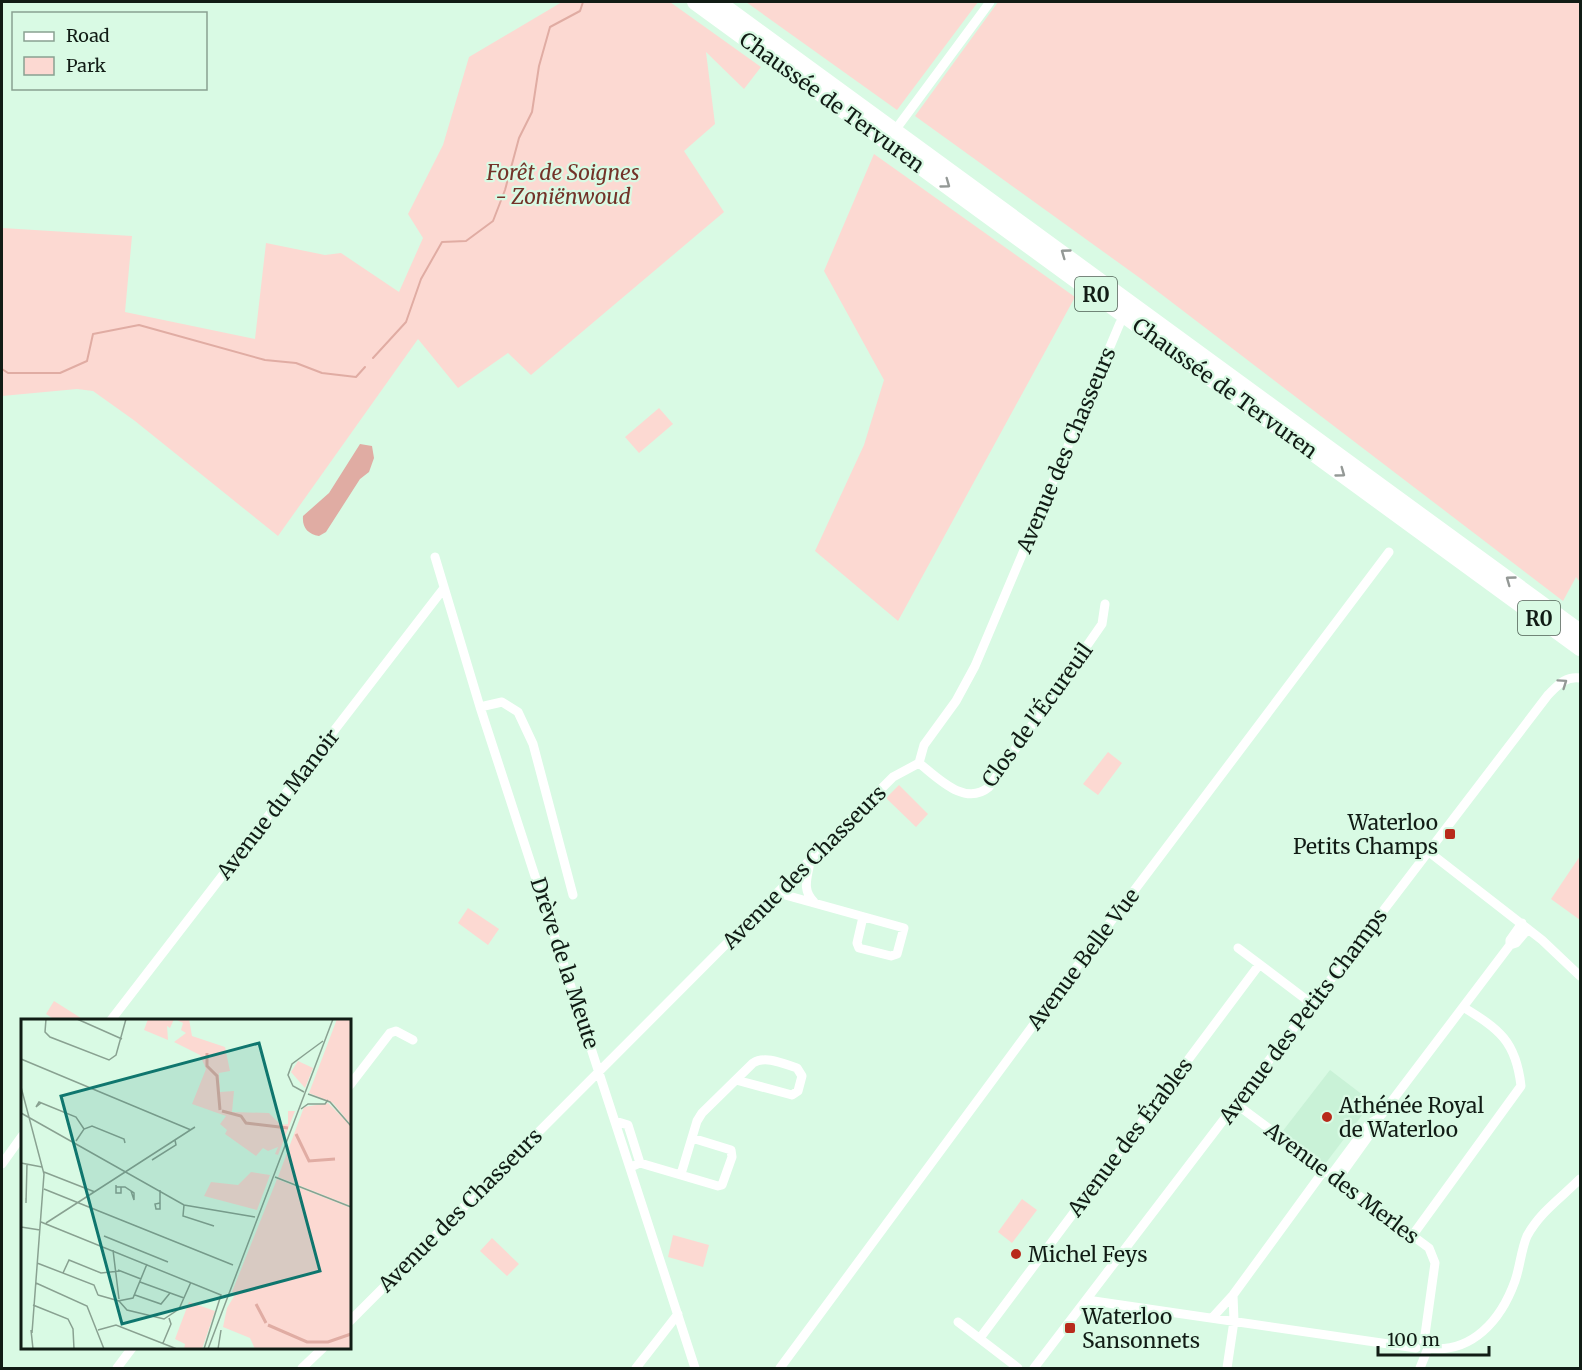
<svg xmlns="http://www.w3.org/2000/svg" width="1582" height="1370" font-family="Merriweather,serif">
  <rect width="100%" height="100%" fill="#d9fae4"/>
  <!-- built -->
  <path fill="#c9f2d7" d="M1330 1070 1372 1102 1325 1164 1282 1132Z"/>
  <!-- green -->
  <path fill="#fcd9d2" d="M562 2H670L761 67 744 89 706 52 715 124 684 151 724 212 531 375 508 353 458 388 418 339 278 536 135 421 93 391 77 389 2 396V228L132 236 125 312 255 339 266 243 325 255 341 253 399 292 423 238 408 214 443 145 469 57Z
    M746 2H978L897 110Z
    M998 2H1580V582L1576 577 1563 601 1144 281 915 116Z
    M874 154 1075 297 898 621 815 551 864 445 884 380 824 271Z
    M659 408 673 424 639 453 625 437Z
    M1108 752 1122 763 1098 795 1083 784Z
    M899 785 928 814 916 827 886 798Z
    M1580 856V920L1551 899Z
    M468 908 499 929 488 945 458 923Z
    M54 1001 84 1020H55L46 1014Z
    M1022 1199 1037 1210 1012 1243 998 1232Z
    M673 1235 709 1245 703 1267 668 1257Z
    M492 1238 519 1264 507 1276 480 1251Z"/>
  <!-- water -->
  <path fill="#e0aca3" d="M360 444 372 446 374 458 369 472 360 479 326 532 319 536C308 534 302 528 303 516L329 493Z"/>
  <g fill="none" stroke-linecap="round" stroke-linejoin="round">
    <!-- stream -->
    <path stroke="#e0aca3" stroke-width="2" d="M373 358 406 322 421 279 442 242 466 241 493 221 505 190 519 138 532 112 539 66 550 27 580 11 583 2
      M2 369 8 373H60L87 361 93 334 139 325 265 360 296 363 322 373 356 377 365 367"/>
    <!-- street -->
    <path stroke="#fff" stroke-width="9" d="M896 129 990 2
      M435 557 480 707 695 1368
      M480 707 502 702 518 712 533 744 573 895
      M919 763C938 778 965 807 989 787L1102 624 1105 604
      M1429 852 1542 940 1580 976
      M810 861C808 877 801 889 814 902
      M778 893 904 928 897 954 891 956 859 948 857 943 863 917
      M1510 945 1516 943 1528 929
      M1238 948 1312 1004
      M111 1020 444 588
      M350 1085 390 1033 396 1031 413 1040
      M1236 1104 1429 1248 1435 1263 1424 1342
      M615 1121 628 1125 640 1163
      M2 1164 22 1136
      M631 1167 640 1163 718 1186 722 1185 732 1157 731 1150 692 1138
      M681 1174 697 1121 702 1113 753 1063C766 1055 784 1064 797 1068L802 1076 798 1091 792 1095 736 1080
      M1332 1174 1369 1124 1379 1118
      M1338 1179 1376 1126 1379 1118 1510 945V940L1522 923
      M1412 1236 1521 1086C1516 1041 1499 1029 1463 1007
      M1087 1300 1416 1348
      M1212 1318 1233 1295 1325 1169
      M350 1321 893 777 919 763 924 745 956 701 975 666 1120 323
      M958 1322 1018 1368
      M980 1338 1259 965
      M1428 1348C1472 1354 1501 1320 1515 1281 1520 1267 1521 1250 1527 1236 1540 1212 1561 1198 1580 1179
      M117 1368 132 1348
      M302 1368 323 1348
      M636 1368 678 1314
      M780 1368 1054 997 1389 552
      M1034 1368 1548 695C1558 685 1565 676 1580 678
      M1227 1368 1234 1321 1233 1295
      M1420 1368 1428 1348"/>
    <!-- highway -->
    <path stroke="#fff" stroke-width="16" d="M695 2 1580 648
      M718 2 1580 632"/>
  </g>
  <!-- one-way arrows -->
  <defs><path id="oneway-chevron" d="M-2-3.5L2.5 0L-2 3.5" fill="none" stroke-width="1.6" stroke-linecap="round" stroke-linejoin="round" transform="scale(1.5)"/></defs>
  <g stroke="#949996">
    <use href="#oneway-chevron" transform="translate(946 184) rotate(36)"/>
    <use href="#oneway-chevron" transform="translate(1065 253) rotate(-144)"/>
    <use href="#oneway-chevron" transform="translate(1341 473) rotate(36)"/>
    <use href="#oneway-chevron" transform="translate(1510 580) rotate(-144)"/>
    <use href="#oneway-chevron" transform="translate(1563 683) rotate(-35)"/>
  </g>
  <!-- markers -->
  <g fill="#b82a1b" stroke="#d9fae4" stroke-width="2">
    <rect x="1444" y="828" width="12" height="12" rx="3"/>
    <circle cx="1327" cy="1117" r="6"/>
    <circle cx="1016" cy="1254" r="6"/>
    <rect x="1064" y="1322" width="12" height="12" rx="3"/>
  </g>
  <g text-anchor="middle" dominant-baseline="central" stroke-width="4.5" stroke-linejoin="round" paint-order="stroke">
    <!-- shield labels -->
    <g fill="#d9fae4" stroke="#4d5f53" stroke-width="1.5">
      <rect x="1075" y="277" width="42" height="34" rx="4.5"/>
      <rect x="1518" y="601" width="42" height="34" rx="4.5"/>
    </g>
    <g font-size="20" font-weight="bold" fill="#111c15">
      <text x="1096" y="294">R0</text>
      <text x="1539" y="618">R0</text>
    </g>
    <!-- street labels -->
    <g font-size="21" fill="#111c15" stroke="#d9fae4">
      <text transform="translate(832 102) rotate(36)">Chaussée de Tervuren</text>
      <text transform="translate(1225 388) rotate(36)">Chaussée de Tervuren</text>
      <text transform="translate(1066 450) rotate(-67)">Avenue des Chasseurs</text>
      <text transform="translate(1037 715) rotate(-54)">Clos de l'Écureuil</text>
      <text transform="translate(278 804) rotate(-52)">Avenue du Manoir</text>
      <text transform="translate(804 867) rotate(-45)">Avenue des Chasseurs</text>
      <text transform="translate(1083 959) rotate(-53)">Avenue Belle Vue</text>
      <text transform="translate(565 963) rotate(72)">Drève de la Meute</text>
      <text transform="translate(1303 1016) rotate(-53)">Avenue des Petits Champs</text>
      <text transform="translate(1130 1137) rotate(-53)">Avenue des Érables</text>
      <text transform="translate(1342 1183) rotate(37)">Avenue des Merles</text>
      <text transform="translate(460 1210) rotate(-45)">Avenue des Chasseurs</text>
    </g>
    <!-- park labels -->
    <g font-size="21" font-style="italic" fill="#733329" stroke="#d9fae4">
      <text x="563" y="172">Forêt de Soignes<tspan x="563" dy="24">- Zoniënwoud</tspan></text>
    </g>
    <!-- poi labels -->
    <g font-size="21" fill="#111c15" stroke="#d9fae4" text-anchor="start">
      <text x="1438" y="822" text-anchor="end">Waterloo<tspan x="1438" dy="24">Petits Champs</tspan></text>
      <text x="1339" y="1105">Athénée Royal<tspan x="1339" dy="24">de Waterloo</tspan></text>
      <text x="1028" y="1254">Michel Feys</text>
      <text x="1082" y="1316">Waterloo<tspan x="1082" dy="24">Sansonnets</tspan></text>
    </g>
  </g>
  <!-- overview -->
  <g transform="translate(21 1019)">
    <rect width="330" height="330" fill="#d9fae4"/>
    <path d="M127 0H153L149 9 146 7 147 21 123 11ZM154 0H168L171 17 204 28 209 52 198 54 199 73 213 72 211 93 248 94 260 106 267 105V92H274L257 136 254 135 257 128 247 132 242 129 235 137 204 115 206 111 199 105 205 97 171 85 185 50 179 36 153 23 165 14 160 11 162 4ZM316 0H330V106L312 84 288 74ZM277 42 292 49 284 69 270 53ZM307 84 330 107V187L257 158 283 88ZM230 153 249 156 236 191 183 177 190 163 217 166ZM256 160 330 189V330H234L229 319 202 308 206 289 215 274 211 273ZM168 283 194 292 181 330H163L164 325 154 320Z" fill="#fcd9d2"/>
    <path fill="none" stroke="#e0aca3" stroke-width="3" d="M186 34V47L196 57 199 91M201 92 220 97 225 104 267 109M275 115 288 142 314 140M235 285 245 304M247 306 286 323H307L330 315"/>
    <path fill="none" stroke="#89a191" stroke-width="1.5" d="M25 0 24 13 29 18 88 41 95 36 105 0M56 0 101 20M283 36 302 22M0 40 170 111M0 68 23 155 11 314M283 73 272 67 267 56 271 45 283 36M287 75 309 83 330 107M20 84 15 88 18 83 55 98 63 110M280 90 287 85H304L307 81M0 94 163 186 234 198M55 122 63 110 71 107 103 120 104 124M131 141 155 126 154 121M0 144 21 148M23 153 74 173M254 158 330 188M95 166V174H100V168M95 168H104L113 174V181L110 172M23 170 212 246M5 179V184L6 145M139 184 134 185 135 190H139V171M163 186 162 197 193 207M20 203 200 276 183 330M25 204 174 108M0 208 19 211M83 217 147 243M92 231 98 280M16 244 73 266 77 276M97 251 120 260M42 254 48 241 80 254 99 252M119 263 163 279M15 264 66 287 83 330M77 276 98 282M114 276 140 285 149 274M97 282 112 279 126 245M98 282 106 291 143 300 158 290 170 263M12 286 47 300 52 310 53 330M10 311 12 330M77 311 95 306 156 330M142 324 150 305 148 299M187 330 312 0M197 330 200 311"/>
    <path fill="#0f766e" fill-opacity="0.15" stroke="#0f766e" stroke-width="3" d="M238 24 299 252 101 305 40 77Z"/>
    <rect width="330" height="330" fill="none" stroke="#111c15" stroke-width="3"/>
  </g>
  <!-- border -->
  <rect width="1582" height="1370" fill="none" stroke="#111c15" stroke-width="6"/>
  <!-- legend -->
  <rect x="12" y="12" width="195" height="78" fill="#d9fae4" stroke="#89a191" stroke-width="1.5"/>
  <rect x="24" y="32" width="30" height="9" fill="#ffffff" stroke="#89a191" stroke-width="1.5"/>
  <text x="66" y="42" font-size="18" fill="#111c15">Road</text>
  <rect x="24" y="57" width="30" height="18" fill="#fcd9d2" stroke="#89a191" stroke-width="1.5"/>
  <text x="66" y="72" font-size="18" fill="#111c15">Park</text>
  <!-- scale -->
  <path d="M1378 1346v9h111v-9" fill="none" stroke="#111c15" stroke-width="3"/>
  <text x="1387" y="1346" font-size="18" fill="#111c15" stroke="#d9fae4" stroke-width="4.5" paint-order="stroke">100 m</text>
</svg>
